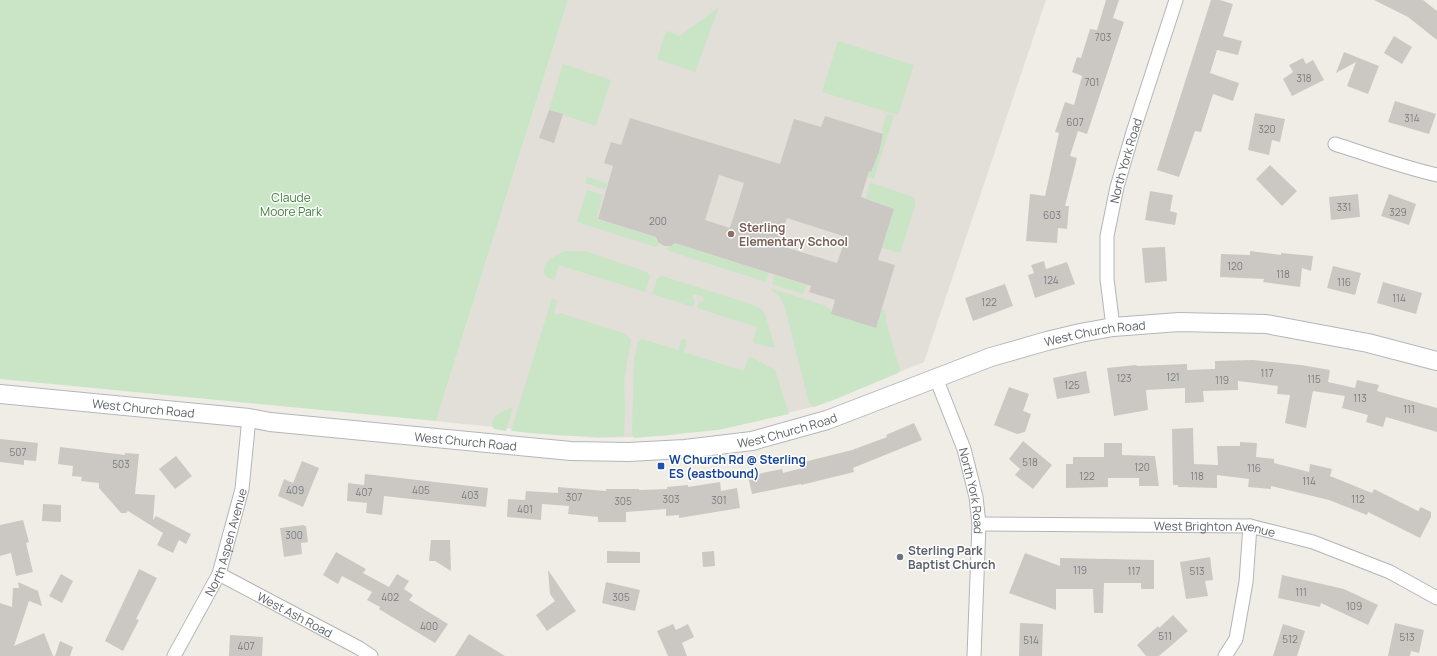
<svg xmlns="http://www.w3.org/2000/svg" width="1437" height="656" font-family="Manrope,sans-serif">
  <rect width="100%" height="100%" fill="#f0ede7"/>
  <!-- education -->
  <path fill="#e2ded8" d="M568 0H1046L924 362 812 407 724 428 664 436 597 438 436 421Z"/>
  <!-- green -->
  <path fill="#c9e5c6" d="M0 0H568L436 421 0 379Z
    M719 7 695 72 657 59 666 31 680 36Z
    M838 41 914 65 898 115 822 92Z
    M563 64 611 80 596 126 549 110Z
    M887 114 894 115 874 179 867 177 869 171 871 172 883 134 882 129Z
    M587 177 607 183 605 189 585 183Z
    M870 182 915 198V206L900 253 882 248 894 209 866 198Z
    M587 190 603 195 596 219 655 237 656 240 659 245 655 247 577 222Z
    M675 243 769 273 766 282 669 251 667 248Z
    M566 251H585L647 272 650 277 645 292 559 265 554 280C530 273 553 254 566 251Z
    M774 275 806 285 803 294 772 284Z
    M662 276 745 302 758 307 762 309 765 314 775 348 754 343 753 341 757 327 697 308 699 301 702 302 704 300 703 297 695 294 693 295V299L695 300 693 307 652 294 657 279Z
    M770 288 827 306V308L831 309V314L876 328 882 310 886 311V321L899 367 900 370 898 373 836 399 814 407 809 403 785 308 779 296Z
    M552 298 557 301 554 313 559 315 560 313 626 334 631 340 624 381 625 411 624 436C586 438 549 435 511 431Z
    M642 339 678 350 682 339H685L687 341 684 352 744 371 748 358 751 357 775 370 789 414 718 430 634 438 632 434 634 360 638 342Z
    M513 407 506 431 494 429C487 415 503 411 513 407Z"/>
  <!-- building -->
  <path fill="#cbc8c4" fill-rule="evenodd" d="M1106 0H1119L1113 18 1124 22 1087 134 1078 131 1070 156 1077 158 1065 206H1069L1067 229 1058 228 1057 243 1026 241 1030 194 1045 196 1059 133 1055 132 1065 102 1074 105 1082 76 1072 72 1077 57 1081 58 1090 29 1097 30Z
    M1211 0H1220L1233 4 1223 36 1242 41 1238 55 1217 50 1210 73 1239 83 1233 101 1213 94 1201 132 1195 131 1179 177 1157 170Z
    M1374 0H1423L1437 11V40L1408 17Z
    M1394 36 1412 47 1402 64 1384 53Z
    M1344 52 1379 66 1368 94 1347 86 1356 62 1336 73Z
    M1303 58 1306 64 1313 60 1324 80 1292 96 1283 79 1293 72 1289 65Z
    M1395 101 1436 114 1429 134 1388 122Z
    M549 110 563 114 554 143 539 138Z
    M1255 113 1285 119 1280 142 1272 140 1269 155 1248 150Z
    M825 116 883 134 879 152 871 172 869 171 861 197 894 209 878 260 895 265 876 328 831 314 835 300 809 292 811 286 675 243 671 246H664L658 242 656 237 598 219 613 166 604 163 611 142 621 145 630 118 780 164 794 119 821 127ZM719 175 744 183 730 228 705 220ZM787 218 846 237 837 263 778 245Z
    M1270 165 1297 191 1282 206 1256 179Z
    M1150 191 1173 195 1170 211 1177 213 1175 225 1145 220Z
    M1358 194 1360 217 1331 220 1329 197Z
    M1389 194 1416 204 1409 225 1381 216Z
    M1165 247 1167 281 1145 283 1142 248Z
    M1250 251 1281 255V253L1313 256 1311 271 1302 268 1300 287 1263 282 1264 279 1220 277 1221 254 1250 255Z
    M1044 261 1046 269 1067 262 1075 284 1035 298 1028 275 1034 273 1031 265Z
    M1333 266 1361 273 1355 295 1327 288Z
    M1383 282 1422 293 1416 314 1377 303Z
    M1005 284 1013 306 973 321 965 298Z
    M1253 360 1301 365 1330 370 1328 382 1355 388 1357 380 1379 385 1377 391 1437 408V432L1386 417 1383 427 1366 422 1368 415 1342 408 1345 396 1313 391 1306 428 1285 423 1290 395 1277 394 1278 386 1238 381V390L1203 391 1204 402 1185 403V388L1146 390 1148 410 1114 416 1107 368 1136 365 1137 366 1187 364V370L1215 369V361Z
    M1086 371 1090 393 1057 399 1053 378Z
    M1009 387 1029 394 1023 411 1031 414 1025 432 1017 434 994 425Z
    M914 423 922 440 853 468 854 472 801 485V484L752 494 748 476 782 469 783 473 806 467 804 462 852 450 887 437 886 435Z
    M1193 428 1194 464 1218 465 1217 446H1240V442L1257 443 1256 457 1274 459V463L1309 472 1310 464 1332 469 1330 476 1372 493 1374 489 1418 511 1421 507 1431 512V517L1420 538 1368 512 1367 515 1329 500 1271 486V489L1248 487 1249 479 1217 475V488L1178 487V485H1173L1172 429Z
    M0 439 38 443 36 461 24 460V465L0 462Z
    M1023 441 1052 465 1033 489 1015 475 1020 469 1009 459Z
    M1104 443H1122V455L1155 456 1159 486H1139V478H1108V487L1066 488V464H1073V457H1104Z
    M60 447 125 455V453L139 454 135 494 155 495 153 520 156 516 191 534 186 544 179 540 173 553 157 545 163 533 128 511 126 513H121L99 488V483L81 481 82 477 72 476 73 466 58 464Z
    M176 456 192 476 175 489 159 469Z
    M302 461 319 468 303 507 278 496 284 479 293 483Z
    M365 474 488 488 486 507 384 496 382 515 366 513 367 503 347 501 348 483 364 485Z
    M720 482 721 491 737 488 740 508 679 518V515L666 516V509L626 512V522H598V517L568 514 569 506 542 504 541 520 507 517 508 499 525 500 526 491 558 493V487L606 491V489H639V490L667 489V487L688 485V487Z
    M43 504 61 505V522L42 521Z
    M23 520 29 542 26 543 33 572 16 576 11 553 0 556V525Z
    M304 525V526H306L308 542 301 543 302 554 284 557 280 528Z
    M431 540H450L451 571 435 561H429Z
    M607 551 640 552V563H607Z
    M714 551 715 566 703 567 702 552Z
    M336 552 366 569 363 573 389 587 397 574 409 581 404 589 413 595 409 600 448 624 435 643 379 609 380 607 367 600 372 592 342 576 338 584 323 575Z
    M1025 553 1060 566V558L1154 560V589H1141V583H1104L1103 613H1094L1093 589H1056V610L1009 593Z
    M1210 557 1213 580 1205 581 1208 596 1186 599 1180 562Z
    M139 569 157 578 136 619 139 620 123 651 105 641Z
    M548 570 576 611 547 631 536 615 555 601 550 594Z
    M61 574 73 581 62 603 49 596Z
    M1282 575 1344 589 1378 605 1368 625 1321 603 1320 607 1278 598Z
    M18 582 38 591 42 606 29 601 14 646 44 633 53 656H0V603L12 607 13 588H19Z
    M606 582 640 590 635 611 602 603Z
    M1173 615 1188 631 1159 656H1146L1137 645 1158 626 1159 628Z
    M1020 623 1043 624 1042 656H1019Z
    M1395 623 1424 630 1419 653 1411 651 1410 656H1388Z
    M673 624 676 630 688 624 694 637 682 643 687 656H668L657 631Z
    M1283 624 1305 631 1297 656H1273Z
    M469 634 505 656H455Z
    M230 635 263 637 262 656H229Z
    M60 641 73 647 70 656H55Z"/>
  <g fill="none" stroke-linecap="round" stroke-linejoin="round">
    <!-- street casing -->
    <g stroke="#b2b5b8" stroke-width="15">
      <g id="street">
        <path d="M1335 144C1369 155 1402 167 1437 175"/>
        <path id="s1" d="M1113 327 1107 279V236L1117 187 1133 132 1176 0"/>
        <path id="s2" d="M936 378 964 449 976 497 979 524 974 656"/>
        <path id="s3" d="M979 524 1250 526 1313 542 1390 572 1437 598"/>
        <path id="s4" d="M219 574 359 648 371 656"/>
        <path id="s5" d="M174 656 219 574 242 489 249 418"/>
        <path d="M1225 656 1236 639 1246 582 1250 526"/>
      </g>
    </g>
    <!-- secondary casing -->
    <g stroke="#b3b7ba" stroke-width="20">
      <g id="secondary">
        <path id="s6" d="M0 394 249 418 270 422 571 451 628 452 685 449 752 441 827 420 991 357 1047 341 1080 333 1113 327 1179 322 1266 324 1368 343 1437 361"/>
      </g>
    </g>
    <!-- street -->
    <use href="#street" stroke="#fff" stroke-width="13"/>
    <!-- secondary -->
    <use href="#secondary" stroke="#fff" stroke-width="18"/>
  </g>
  <!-- markers -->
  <circle fill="#8d6e63" stroke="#fff" stroke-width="1.5" cx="731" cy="234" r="4"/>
  <rect fill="#1a4fb4" stroke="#fff" stroke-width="1.5" x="657" y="462" width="8" height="8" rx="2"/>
  <circle fill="#6b7280" stroke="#fff" stroke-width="1.5" cx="900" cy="557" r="4"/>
  <g text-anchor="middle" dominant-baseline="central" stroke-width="3" stroke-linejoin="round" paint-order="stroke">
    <!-- number labels -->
    <g font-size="10" fill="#797c7e">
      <text x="1103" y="37">703</text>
      <text x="1304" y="78">318</text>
      <text x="1092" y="82">701</text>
      <text x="1412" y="118">314</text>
      <text x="1075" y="122">607</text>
      <text x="1267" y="129">320</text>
      <text x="1344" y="207">331</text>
      <text x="1398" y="212">329</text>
      <text x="1052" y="215">603</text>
      <text x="658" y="221">200</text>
      <text x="1235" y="266">120</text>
      <text x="1283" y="274">118</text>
      <text x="1051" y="280">124</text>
      <text x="1344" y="282">116</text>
      <text x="1399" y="298">114</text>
      <text x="989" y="302">122</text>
      <text x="1267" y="373">117</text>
      <text x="1173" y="377">121</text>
      <text x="1124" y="378">123</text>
      <text x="1314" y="379">115</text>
      <text x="1222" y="380">119</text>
      <text x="1072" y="385">125</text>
      <text x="1360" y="398">113</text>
      <text x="1409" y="409">111</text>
      <text x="18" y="452">507</text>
      <text x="1030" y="462">518</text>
      <text x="121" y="464">503</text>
      <text x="1142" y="467">120</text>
      <text x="1254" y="468">116</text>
      <text x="1087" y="476">122</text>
      <text x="1197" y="476">118</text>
      <text x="1309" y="481">114</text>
      <text x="295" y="490">409</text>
      <text x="421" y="490">405</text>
      <text x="364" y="492">407</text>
      <text x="470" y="495">403</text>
      <text x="574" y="497">307</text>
      <text x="671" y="499">303</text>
      <text x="1358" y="499">112</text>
      <text x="719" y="500">301</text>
      <text x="623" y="501">305</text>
      <text x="525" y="509">401</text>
      <text x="294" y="535">300</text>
      <text x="1080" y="570">119</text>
      <text x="1134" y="571">117</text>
      <text x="1197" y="571">513</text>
      <text x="1301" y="592">111</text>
      <text x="390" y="597">402</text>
      <text x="621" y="597">305</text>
      <text x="1354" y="606">109</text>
      <text x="429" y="626">400</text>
      <text x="1165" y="636">511</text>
      <text x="1407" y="637">513</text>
      <text x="1290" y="639">512</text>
      <text x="1031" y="640">514</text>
      <text x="246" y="646">407</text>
    </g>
    <!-- street labels -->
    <g font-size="12" fill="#5e6366" stroke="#fff">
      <text stroke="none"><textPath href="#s1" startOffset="169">North York Road</textPath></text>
      <text stroke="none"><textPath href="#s6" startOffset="1116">West Church Road</textPath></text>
      <text stroke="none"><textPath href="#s6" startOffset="144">West Church Road</textPath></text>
      <text stroke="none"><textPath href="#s6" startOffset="792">West Church Road</textPath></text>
      <text stroke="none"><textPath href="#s6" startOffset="468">West Church Road</textPath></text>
      <text stroke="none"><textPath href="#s2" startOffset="119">North York Road</textPath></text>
      <text stroke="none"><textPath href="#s3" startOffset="236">West Brighton Avenue</textPath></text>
      <text stroke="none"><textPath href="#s5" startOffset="126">North Aspen Avenue</textPath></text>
      <text stroke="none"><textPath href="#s4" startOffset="86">West Ash Road</textPath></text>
    </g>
    <!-- park labels -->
    <g font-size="12" fill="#3f813b" stroke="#fff">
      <text x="291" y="197">Claude<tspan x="291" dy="14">Moore Park</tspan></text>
    </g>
    <!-- education labels -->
    <g font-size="12" font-weight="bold" fill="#785e54" stroke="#fff" text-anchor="start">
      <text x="739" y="227">Sterling<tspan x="739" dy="14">Elementary School</tspan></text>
    </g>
    <!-- transit labels -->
    <g font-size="12" font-weight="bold" fill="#164399" stroke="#fff" text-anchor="start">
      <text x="669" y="459">W Church Rd @ Sterling<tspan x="669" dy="14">ES (eastbound)</tspan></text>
    </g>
    <!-- worship labels -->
    <g font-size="12" font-weight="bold" fill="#5b616d" stroke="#fff" text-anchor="start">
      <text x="908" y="550">Sterling Park<tspan x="908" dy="14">Baptist Church</tspan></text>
    </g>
  </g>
</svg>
